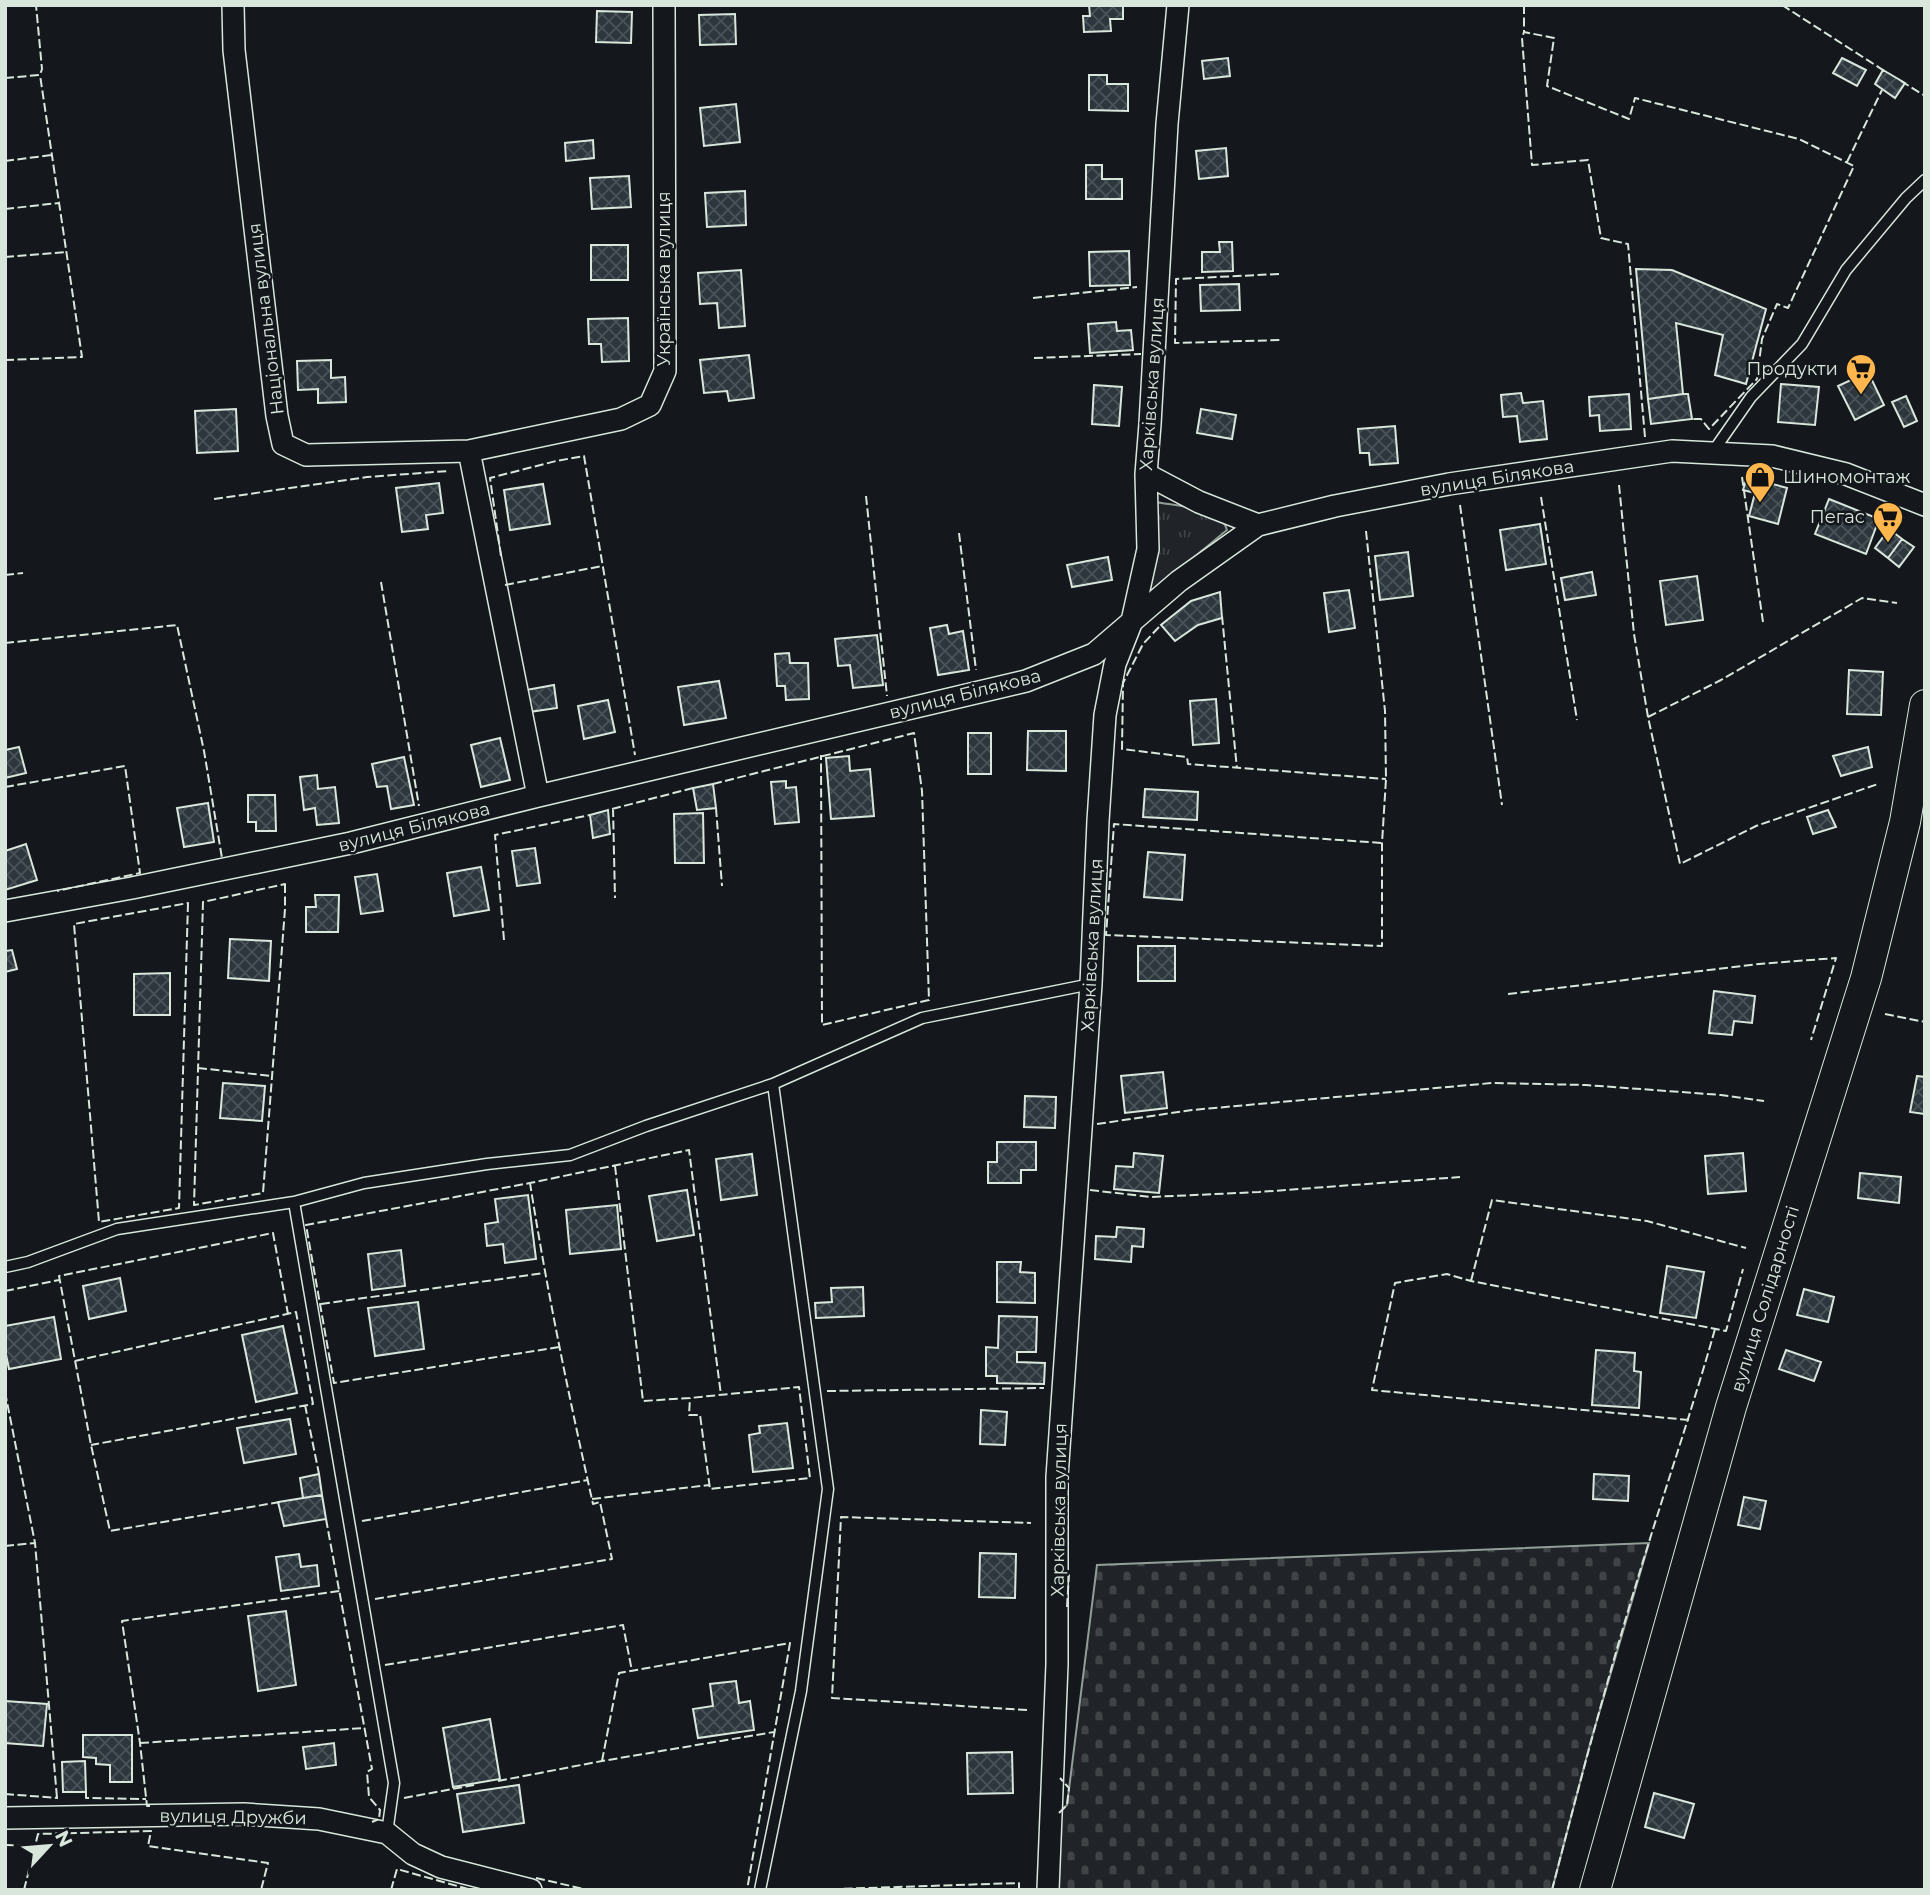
<svg xmlns="http://www.w3.org/2000/svg" width="1930" height="1895" font-family="Montserrat,sans-serif">
  <defs>
    <pattern id="grass-tufts" width="24" height="20" patternUnits="userSpaceOnUse" patternTransform="scale(1.75)"><rect width="24" height="20" fill="#202428"/><path d="M3 7l-1-3M5 7V3M7 7l1-3M15 17l-1-3M17 17v-4M19 17l1-3" fill="none" stroke="#404447"/></pattern>
    <pattern id="cemetery-stones" width="16" height="16" patternUnits="userSpaceOnUse" patternTransform="scale(1.75)"><rect width="16" height="16" fill="#202428"/><path d="M2 7V4a2 2 0 0 1 4 0v3zM10 15v-3a2 2 0 0 1 4 0v3z" fill="#404447"/></pattern>
    <pattern id="building-cross-hatch" width="8" height="8" patternUnits="userSpaceOnUse" patternTransform="scale(1.75)"><rect width="8" height="8" fill="#2c363c"/><path d="M0 0l8 8M0 8l8-8" fill="none" stroke="#4a5358"/></pattern>
  </defs>
  <rect width="100%" height="100%" fill="#14181c"/>
  <!-- grass -->
  <path fill="url(#grass-tufts)" stroke="#939e99" stroke-width="2" d="M1155 502C1177 506 1221 507 1227 530L1146 597Z"/>
  <!-- cemetery -->
  <path fill="url(#cemetery-stones)" stroke="#939e99" stroke-width="2" d="M1649 1543 1590 1744 1552 1890H1055L1058 1813 1067 1805 1097 1565Z"/>
  <!-- building -->
  <path fill="url(#building-cross-hatch)" stroke="#d8e6dc" stroke-width="2" d="M1089 5H1123V19H1110L1111 31 1084 32 1083 16H1090Z
    M597 11 632 12 631 43 596 42Z
    M735 14 736 44 700 45 699 15Z
    M1228 58 1230 76 1204 79 1202 61Z
    M1842 58 1866 70 1857 86 1833 73Z
    M1883 70 1905 83 1895 98 1875 84Z
    M1089 75H1107V84H1128V111L1089 110Z
    M736 104 740 142 704 146 700 108Z
    M593 140 594 158 566 161 565 143Z
    M1226 148 1228 176 1199 179 1196 151Z
    M1086 165H1102V179H1122V199H1086Z
    M629 176 631 207 592 209 590 178Z
    M745 191 746 225 707 227 705 193Z
    M1219 242H1232L1233 271 1202 272V252H1220Z
    M591 245H628V280H591Z
    M1129 251 1130 285 1090 286 1089 252Z
    M1636 269 1672 270 1766 309 1746 384 1715 375 1723 335 1676 323 1683 394 1648 399Z
    M741 270 745 326 719 328 717 303 700 304 698 273Z
    M1239 284 1240 310 1201 311 1200 285Z
    M628 318 629 361 602 362 601 344H589L588 319Z
    M1116 322 1117 331 1131 330 1133 350 1090 353 1088 324Z
    M749 355 754 398 729 401 727 391 704 393 700 360Z
    M331 360V378L345 377 346 402 318 403V389L298 390 297 361Z
    M1868 372 1884 405 1855 420 1838 386Z
    M1781 384 1819 387 1815 425 1778 422Z
    M1094 385 1122 387 1119 426 1092 424Z
    M1521 393 1523 403 1543 401 1547 439 1520 442 1517 416 1503 417 1501 395Z
    M1629 394 1631 429 1600 431 1599 415 1590 416 1589 397Z
    M1683 394H1688L1692 419 1651 424 1648 399Z
    M1906 396 1917 421 1904 427 1892 402Z
    M236 409 238 451 197 453 195 411Z
    M1201 409 1236 415 1232 439 1197 433Z
    M1395 426 1398 463 1370 465 1369 453H1360L1358 429Z
    M1747 477 1787 488 1778 524 1749 516 1755 493 1743 490Z
    M439 483 443 513 426 515 428 529 402 532 396 488Z
    M543 484 550 524 510 530 504 490Z
    M1829 499 1879 519 1866 554 1815 534Z
    M1540 524 1546 564 1506 570 1500 530Z
    M1889 529 1902 539 1888 558 1875 548Z
    M1902 539 1914 547 1899 567 1888 558Z
    M1408 552 1413 596 1380 600 1375 556Z
    M1108 557 1112 580 1072 587 1067 565Z
    M1592 572 1596 595 1565 600 1561 578Z
    M1697 576 1703 620 1666 625 1660 581Z
    M1349 590 1355 628 1329 632 1324 593Z
    M1220 592 1222 618 1198 625 1175 641 1161 625 1191 601Z
    M947 625 949 634 963 631 969 670 938 675 930 628Z
    M877 635 883 685 853 688 850 665 838 666 835 639Z
    M789 653 790 663H808L809 699 786 700 785 686H777L775 654Z
    M1849 670 1883 672 1881 715 1847 714Z
    M719 681 726 718 684 725 678 687Z
    M554 685 557 708 529 712 526 690Z
    M1216 699 1219 743 1193 745 1190 701Z
    M608 700 615 732 584 739 578 706Z
    M1028 731H1066V771L1027 770Z
    M968 733H991V774H968Z
    M500 738 510 780 481 787 471 745Z
    M19 747 26 773 5 778V750Z
    M1868 747 1872 767 1841 776 1833 756Z
    M849 756 850 771 870 769 874 816 831 819 826 758Z
    M404 757 414 805 391 809 387 786 377 787 372 764Z
    M317 775 318 789 335 787 339 823 317 825 315 808 304 810 300 777Z
    M786 781V788L796 787 799 822 775 824 771 782Z
    M713 784 716 808 697 810 693 788Z
    M1145 789 1198 792 1197 820 1143 817Z
    M248 795H275L276 831H256V822H248Z
    M208 803 214 842 184 847 177 808Z
    M608 810 610 834 593 838 590 815Z
    M1828 810 1836 827 1813 834 1807 817Z
    M703 813 704 863H675L674 814Z
    M26 844 37 880 5 890V851Z
    M535 848 540 883 517 886 512 851Z
    M1148 852 1185 855 1182 900 1144 897Z
    M481 867 489 910 454 916 447 873Z
    M377 874 383 911 361 914 355 877Z
    M315 895H339L338 932H306V907H316Z
    M230 939 271 941 269 981 228 978Z
    M1138 946H1175V981H1138Z
    M12 950 17 969 5 972V951Z
    M170 973V1015H134V974Z
    M1714 991 1755 996 1752 1023 1734 1021 1732 1035 1709 1033Z
    M1163 1072 1167 1108 1125 1113 1121 1076Z
    M1917 1076 1925 1077V1114L1910 1112Z
    M223 1083 265 1086 262 1121 220 1118Z
    M1025 1096 1056 1097 1055 1128 1024 1127Z
    M997 1142H1036V1170H1021V1183H988V1162H997Z
    M1134 1153 1163 1156 1159 1193 1114 1189 1116 1166 1133 1167Z
    M1743 1153 1746 1191 1708 1194 1705 1156Z
    M752 1154 757 1195 721 1200 716 1159Z
    M1860 1173 1901 1177 1899 1203 1858 1198Z
    M687 1190 694 1235 657 1241 649 1196Z
    M528 1195 536 1259 505 1263 503 1244 487 1246 485 1224 498 1222 495 1199Z
    M617 1205 621 1249 570 1254 566 1210Z
    M1117 1227 1144 1229 1143 1247 1132 1246 1131 1262 1095 1259 1096 1236 1116 1237Z
    M401 1250 405 1286 372 1290 368 1254Z
    M997 1262H1021L1020 1272 1035 1273V1303L997 1302Z
    M1667 1266 1704 1272 1696 1318 1660 1313Z
    M120 1278 126 1311 89 1319 83 1286Z
    M863 1287 864 1316 816 1318 815 1303 832 1302 831 1288Z
    M1804 1289 1834 1297 1828 1322 1797 1315Z
    M418 1302 424 1349 375 1356 368 1308Z
    M999 1316 1037 1317 1036 1352H1017V1362L1045 1363 1044 1384 997 1383V1376H986V1347L998 1348Z
    M54 1317 61 1359 9 1369 5 1350V1326Z
    M283 1326 297 1393 256 1402 242 1335Z
    M1596 1350 1635 1353 1634 1371 1641 1372 1639 1408 1592 1405Z
    M1786 1350 1821 1362 1814 1381 1779 1369Z
    M981 1410 1007 1412 1005 1445 980 1444Z
    M290 1419 296 1454 244 1463 237 1428Z
    M787 1423 793 1468 753 1472 749 1435 760 1433 759 1426Z
    M319 1474 322 1495 303 1498 300 1478Z
    M1594 1474 1629 1476 1628 1501 1593 1499Z
    M322 1495 326 1519 284 1526 278 1502Z
    M1744 1497 1766 1501 1760 1529 1738 1525Z
    M980 1553 1016 1554 1015 1598 979 1597Z
    M299 1554 301 1567 317 1565 319 1586 281 1591 276 1557Z
    M286 1611 296 1685 258 1691 248 1616Z
    M736 1681 739 1703 750 1701 754 1730 698 1738 693 1709 713 1706 710 1684Z
    M5 1701 47 1704 43 1746 5 1743Z
    M490 1719 500 1779 453 1787 443 1728Z
    M83 1735H132V1782H110V1765L96 1764V1758L83 1757Z
    M334 1743 336 1765 306 1769 303 1747Z
    M1012 1752 1013 1793 968 1794 967 1753Z
    M85 1761 86 1792H63L62 1762Z
    M519 1785 524 1823 463 1832 457 1794Z
    M1654 1793 1694 1804 1684 1838 1645 1827Z"/>
  <g fill="none" stroke-linecap="round" stroke-linejoin="round">
    <!-- service casing -->
    <g stroke="#d8e6dc" stroke-width="13">
      <path id="service" d="M1712 453 1751 397 1802 344 1846 270 1906 198 1925 180
        M294 1202 394 1783 387 1833
        M5 1267 28 1262 117 1229 294 1202 364 1183 487 1164 570 1155 646 1126 773 1084 922 1018 1091 984
        M760 1890 801 1691 828 1489 773 1084"/>
    </g>
    <!-- minor casing -->
    <g stroke="#d8e6dc" stroke-width="24">
      <path id="minor" d="M233 5 234 50 277 416 283 444 306 455 469 451 621 419 650 405 665 371 664 5
        M469 451 538 796
        M1146 474 1199 502 1258 525
        M5 911 132 888 351 843 538 796 1026 681 1094 654 1179 581 1258 525 1335 506 1449 484 1672 451 1772 456 1846 474 1925 505
        M5 1818 244 1814 319 1819 387 1833 413 1854 441 1867 531 1890
        M1048 1890 1057 1664V1477L1091 984 1098 821 1105 715 1115 664 1132 621 1148 549 1146 474 1150 424 1167 124 1178 5"/>
    </g>
    <!-- secondary casing -->
    <g stroke="#d8e6dc" stroke-width="32">
      <path id="secondary" d="M1595 1890 1731 1407 1866 978 1905 822 1925 705"/>
    </g>
    <!-- service -->
    <use href="#service" stroke="#14181c" stroke-width="10"/>
    <!-- minor -->
    <use href="#minor" stroke="#14181c" stroke-width="21"/>
    <!-- secondary -->
    <use href="#secondary" stroke="#14181c" stroke-width="30"/>
    <!-- fence -->
    <path stroke="#d8e6dc" stroke-width="2" stroke-dasharray="9 3.5" stroke-linecap="butt" d="M1524 5V32
      M1782 5 1886 72
      M5 78 40 75 42 69 36 5
      M1901 81 1925 96
      M5 161 52 155
      M1847 162 1882 90
      M5 209 59 203
      M5 257 67 252
      M1279 274 1176 279 1175 343 1280 340
      M1033 298 1137 287
      M1034 358 1141 354
      M5 360 82 357 40 75
      M1645 437 1628 244 1601 238 1588 160 1532 165 1522 38 1524 32 1554 38 1547 86 1629 119 1635 98 1799 139 1854 166 1788 308 1777 304 1762 339 1757 379 1709 429 1701 419H1692
      M1742 477 1763 622
      M1619 485 1634 634 1648 717 1680 864 1756 826 1878 784
      M866 496 887 696
      M1541 497 1577 720
      M214 499 367 477 449 471
      M1460 505 1502 805
      M1366 531 1385 711 1386 779 1382 843V946L1106 935 1114 824 1382 843
      M959 533 976 670
      M501 556 490 478 556 461 584 456 635 755
      M5 575 23 573
      M381 582 419 806
      M505 585 602 566
      M1222 616 1237 769
      M1159 627 1143 644 1123 683 1122 749 1187 757 1188 764 1386 779
      M5 643 177 625 204 751 222 858
      M1648 717 1721 680 1862 598 1897 603
      M713 784 914 733 922 791 929 1000 822 1025 821 755
      M5 787 125 766 140 873 57 891
      M613 808 615 898
      M716 808 722 886
      M612 809 693 788
      M285 884V909L263 1193 194 1205 203 902Z
      M188 903 179 1208 99 1222 74 924Z
      M504 940 495 835 590 815
      M1508 994 1759 964 1836 958 1811 1040
      M1885 1014 1925 1022
      M198 1068 272 1076
      M1097 1124 1192 1110 1492 1083 1586 1085 1721 1095 1764 1101
      M615 1166 643 1401 690 1398 799 1387 810 1478 710 1489 700 1415H689L690 1398
      M1090 1190 1151 1197 1259 1192 1460 1177
      M1471 1281 1492 1200 1647 1221 1746 1248
      M5 1291 59 1280
      M321 1304 544 1273
      M559 1347 334 1383 306 1225 530 1183 689 1150 721 1395
      M75 1361 296 1312 313 1404 91 1445
      M827 1391 1044 1388
      M5 1392 35 1543 57 1798
      M305 1405 319 1474
      M1689 1420 1372 1390 1395 1283 1447 1274 1471 1281 1726 1331 1743 1269
      M592 1499 709 1485
      M280 1502 110 1531 91 1445 59 1276 273 1233 288 1314
      M326 1519 372 1769 367 1772 369 1797 380 1810 379 1819 372 1822
      M362 1521 588 1480
      M5 1546 35 1543
      M375 1599 612 1559 600 1502 593 1504C569 1397 547 1291 530 1183
      M1067 1607 1069 1574
      M385 1665 623 1625 632 1671
      M1027 1710 832 1698 841 1517 1031 1523
      M140 1743 365 1728
      M602 1761 619 1673 790 1643 747 1890
      M498 1781 602 1761 774 1732
      M86 1792V1798L146 1799
      M5 1794 58 1798
      M404 1798 474 1785
      M150 1806H147L140 1743 122 1621 340 1591
      M1059 1813 1067 1805 1069 1788 1060 1778
      M5 1845 36 1846
      M536 1878 588 1890
      M24 1890 38 1834 151 1831 148 1846 268 1863 261 1890
      M391 1890 397 1869 468 1889
      M806 1890 1019 1883V1890
      M1552 1890C1582 1773 1613 1657 1649 1542 1671 1471 1695 1400 1715 1329"/>
  </g>
  <!-- icons -->
  <defs>
    <g id="supermarket-pin" transform="scale(1.575)"><path d="M0 17L-7.5 6A9.5 9.5 0 1 1 7.5 6Z" fill="#ffb74d" stroke="#14181c"/><path d="M-6-5.5h2.5l.6 2H6L4.5 2H-2.5L-4.4-4H-6ZM-1.5 3.2a1.3 1.3 0 1 0 .1 0ZM3 3.2a1.3 1.3 0 1 0 .1 0Z" fill="#111"/></g>
    <g id="shop-pin" transform="scale(1.575)"><path d="M0 17L-7.5 6A9.5 9.5 0 1 1 7.5 6Z" fill="#ffb74d" stroke="#14181c"/><path d="M-5-2.5h2.3a2.7 3.5 0 0 1 5.4 0H5L5.5 6h-11ZM-1.5-2.5h3a1.5 2.3 0 0 0-3 0Z" fill="#111"/></g>
  </defs>
  <g fill-rule="evenodd">
    <use href="#supermarket-pin" x="1861" y="369"/>
    <use href="#shop-pin" x="1760" y="477"/>
    <use href="#supermarket-pin" x="1888" y="517"/>
  </g>
  <g text-anchor="middle" dominant-baseline="central" stroke-width="5" stroke-linejoin="round" paint-order="stroke">
    <!-- street labels -->
    <g font-size="18" fill="#d8e6dc" stroke="#14181c">
      <text transform="translate(664 279) rotate(-90)">Українська вулиця</text>
      <text transform="translate(266 319) rotate(-97)">Національна вулиця</text>
      <text transform="translate(1152 384) rotate(-86)">Харківська вулиця</text>
      <text transform="translate(1497 478) rotate(-9)">вулиця Білякова</text>
      <text transform="translate(965 694) rotate(-14)">вулиця Білякова</text>
      <text transform="translate(414 827) rotate(-14)">вулиця Білякова</text>
      <text transform="translate(1092 945) rotate(-87)">Харківська вулиця</text>
      <text transform="translate(1765 1299) rotate(-73)">вулиця Солідарності</text>
      <text transform="translate(1059 1510) rotate(-89)">Харківська вулиця</text>
      <text transform="translate(233 1817) rotate(1)">вулиця Дружби</text>
    </g>
    <!-- poi labels -->
    <g font-size="18" fill="#d8e6dc" stroke="#14181c" text-anchor="end">
      <text x="1838" y="369">Продукти</text>
      <text x="1783" y="477" text-anchor="start">Шиномонтаж</text>
      <text x="1865" y="517">Пегас</text>
    </g>
  </g>
  <!-- border -->
  <rect width="1930" height="1895" fill="none" stroke="#d8e6dc" stroke-width="14"/>
  <!-- north arrow -->
  <g transform="translate(49 1846) rotate(64)" stroke="#14181c" stroke-width="5" paint-order="stroke">
  <path d="M0-5L12 26L0 18L-12 26Z" fill="#d8e6dc"/>
  <text y="-10" font-size="19" font-weight="bold" text-anchor="middle" fill="#d8e6dc">N</text>
  </g>
</svg>
